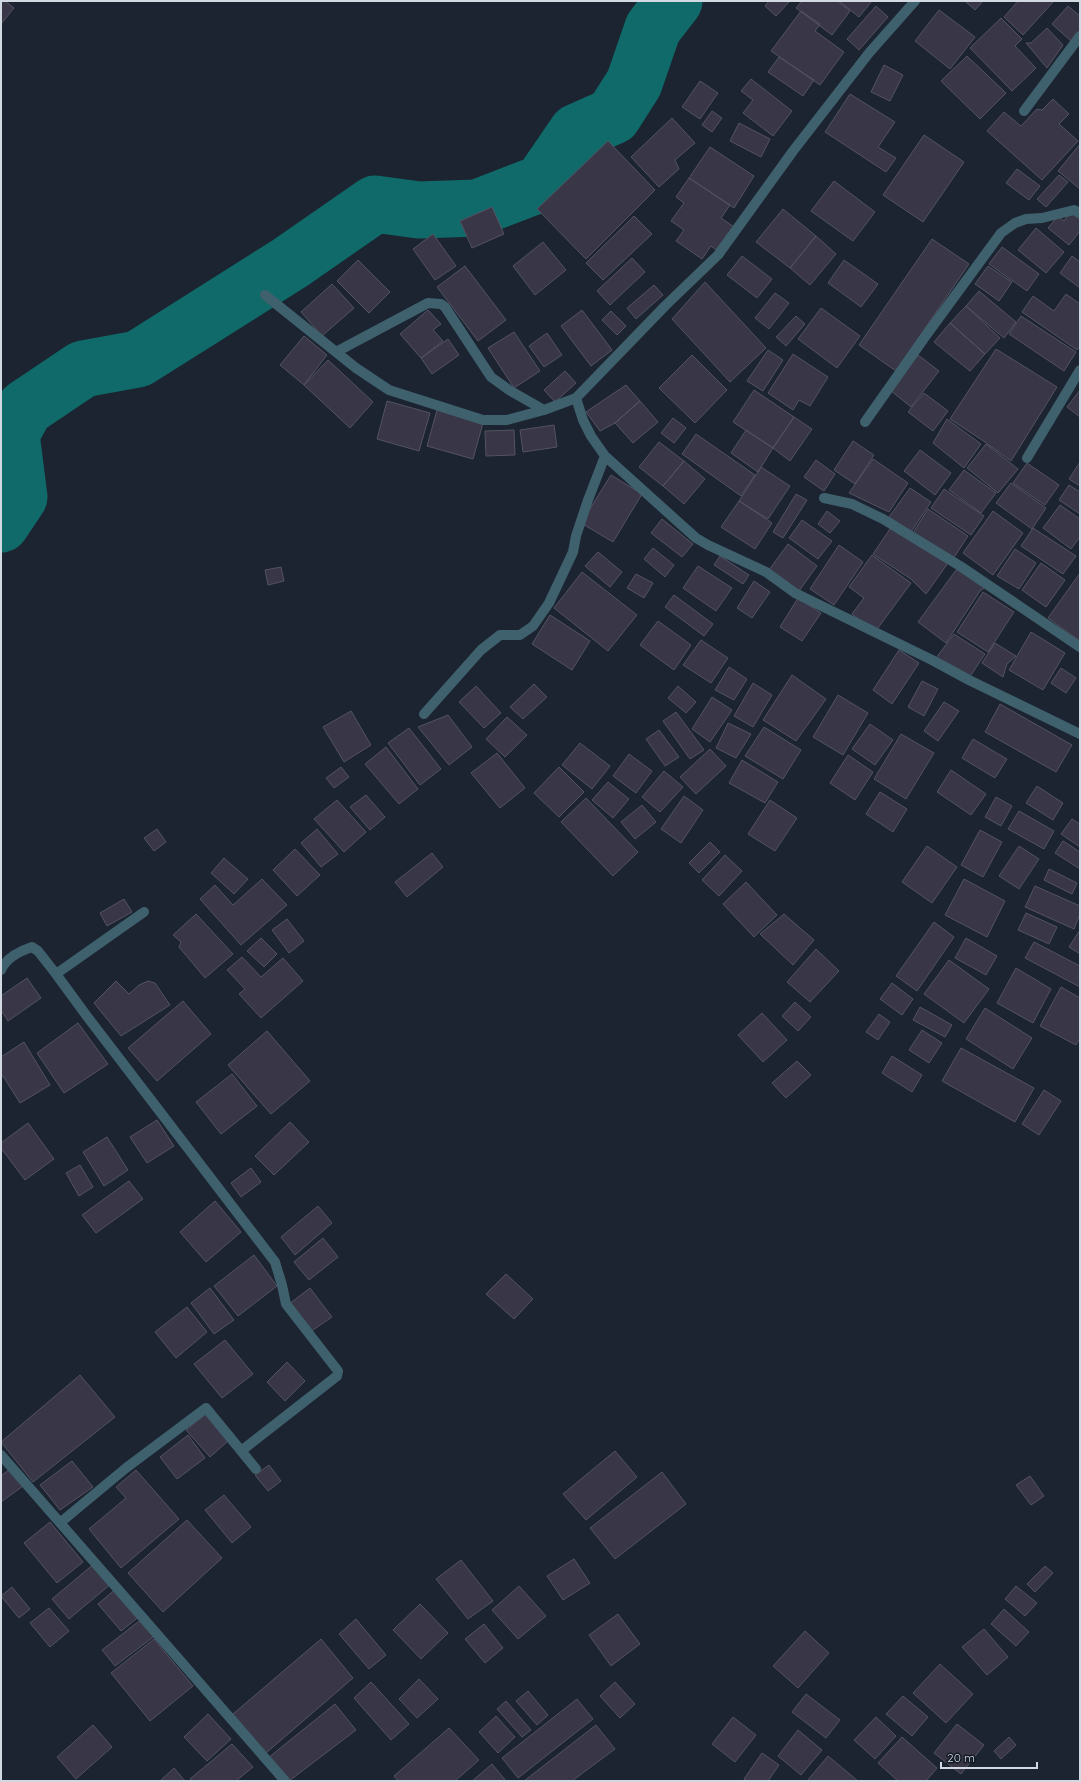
<svg xmlns="http://www.w3.org/2000/svg" width="1081" height="1782" font-family="Quicksand,sans-serif">
  <rect width="100%" height="100%" fill="#1b2430"/>
  <g fill="none" stroke-linecap="round" stroke-linejoin="round">
    <!-- river -->
    <path stroke="#0f6a69" stroke-width="57" d="M1 524 19 497 11 434 25 408 83 369 138 359 290 263 375 204 419 210 477 208 542 183 577 132 613 116 634 83 653 28 674 1"/>
  </g>
  <!-- building -->
  <path fill="#393747" stroke="#545263" d="M1 1H5L14 8 1 24Z
    M769 1H790L776 16 765 6Z
    M802 1H837L850 11 832 35 796 8Z
    M839 1H872L859 17Z
    M965 1H983L975 10Z
    M1018 1H1054L1023 35 1004 17Z
    M876 6 888 17 859 50 847 39Z
    M1068 6 1080 16V30L1071 41 1052 24Z
    M939 10 975 37 950 69 915 41Z
    M801 11 820 24 815 31 844 52 820 85 771 51Z
    M1001 18 1022 39 1015 46 1036 68 1012 91 970 48Z
    M1047 28 1063 45 1047 68 1026 43H1031Z
    M967 56 1006 93 980 119 941 81Z
    M779 57 814 80 803 96 768 72Z
    M884 65 903 75 890 101 871 92Z
    M751 79 792 111 773 136 743 113 753 100 741 91Z
    M700 81 718 93 700 119 682 107Z
    M850 94 895 122 878 147 896 158 886 172 825 132Z
    M1053 99 1069 114 1059 124 1078 141 1042 180 987 131 1004 112 1021 126 1037 109 1042 110Z
    M712 111 722 118 712 132 702 125Z
    M672 118 695 143 675 160 679 169 659 187 631 157Z
    M739 123 770 139 761 157 730 141Z
    M924 135 964 162 923 222 883 195Z
    M608 141 655 190 586 259 537 209Z
    M1080 144V189L1058 171Z
    M710 147 754 176 734 208 689 178Z
    M1017 169 1040 186 1029 200 1006 183Z
    M1059 175 1068 182 1046 207 1037 199Z
    M689 178 730 205 721 218 734 227 718 251 711 246 702 259 676 241 684 230 671 221 684 203 676 197Z
    M834 181 875 212 853 241 811 211Z
    M492 207 504 234 472 248 460 221Z
    M783 209 816 236 790 268 756 242Z
    M1070 212 1080 220V231L1069 245 1048 228 1058 216 1064 221Z
    M634 216 652 234 603 280 586 263Z
    M1036 228 1064 252 1046 273 1018 250Z
    M433 234 456 266 435 280 413 249Z
    M816 236 836 254 810 285 790 268Z
    M932 239 969 264 896 371 859 345Z
    M543 242 566 270 535 295 513 266Z
    M1002 247 1039 274 1027 291 989 264Z
    M742 256 772 279 757 298 727 275Z
    M1072 256 1080 262V288L1060 273Z
    M632 258 645 272 610 305 597 291Z
    M358 260 390 292 369 313 337 281Z
    M844 260 878 284 861 307 828 283Z
    M465 266 506 320 478 341 437 287Z
    M988 266 1012 282 999 301 975 284Z
    M705 282 766 348 730 382 672 319Z
    M332 284 354 308 322 336 301 312Z
    M654 285 663 295 636 319 627 308Z
    M979 291 1016 322 1004 338 966 306Z
    M775 293 789 303 769 329 755 318Z
    M1066 294 1080 304V346L1077 350 1022 312 1033 296 1054 311Z
    M966 306 1000 338 985 354 950 323Z
    M821 308 860 336 837 368 798 339Z
    M428 310 441 324 433 330 443 341 421 358 400 334Z
    M582 310 612 350 591 366 561 326Z
    M611 311 626 326 617 335 602 320Z
    M796 316 805 324 786 346 776 337Z
    M1021 316 1076 352 1064 371 1009 334Z
    M950 323 985 354 970 371 934 342Z
    M514 332 540 371 514 388 488 348Z
    M547 333 562 355 544 367 529 346Z
    M304 336 327 355 304 385 280 365Z
    M448 339 459 355 432 374 421 358Z
    M996 349 1057 387 1011 461 982 440 950 419Z
    M768 350 783 360 763 391 747 381Z
    M793 354 828 377 810 406 799 400 793 410 768 393Z
    M692 355 727 390 695 423 659 388Z
    M918 355 939 371 911 407 890 390Z
    M328 360 373 402 350 428 304 385Z
    M565 371 576 383 555 402 544 390Z
    M626 385 640 401 615 423 600 431 586 412Z
    M754 390 794 417 773 448 733 422Z
    M1080 390V417L1067 407Z
    M924 393 948 411 933 431 908 412Z
    M387 401 430 413 419 451 377 439Z
    M640 401 658 422 633 443 615 423Z
    M437 410 483 423 473 459 427 446Z
    M794 417 812 429 790 461 773 448Z
    M673 418 686 428 674 443 661 433Z
    M947 419 981 444 964 468 933 443Z
    M554 425 557 447 523 452 520 430Z
    M514 430 515 455 486 456 485 431Z
    M746 430 773 448 758 472 731 453Z
    M696 434 755 475 741 496 682 454Z
    M853 441 874 455 855 484 834 470Z
    M659 442 684 461 663 486 639 467Z
    M986 444 1018 469 998 493 967 468Z
    M920 450 951 473 935 495 904 471Z
    M873 459 908 483 889 512 849 493Z
    M816 460 835 474 824 491 804 477Z
    M684 461 705 479 684 504 663 486Z
    M1080 462V486L1069 479Z
    M1027 463 1059 485 1045 505 1013 483Z
    M761 467 790 486 768 519 739 501Z
    M964 470 996 493 981 513 949 490Z
    M611 475 642 494 613 542 581 523Z
    M1011 483 1046 508 1032 529 996 503Z
    M1069 485 1080 492V514L1059 500Z
    M910 488 931 502 911 532 889 517Z
    M944 489 984 516 971 535 931 508Z
    M796 494 807 500 783 538 773 532Z
    M739 501 772 523 755 549 721 527Z
    M1060 505 1080 519V537L1071 549 1043 528Z
    M928 509 968 536 953 559 913 533Z
    M827 511 840 521 830 533 818 524Z
    M993 511 1023 533 993 575 963 553Z
    M662 519 693 544 682 557 651 533Z
    M802 520 832 541 818 559 789 538Z
    M892 526 948 563 926 594 911 579 873 554Z
    M1033 528 1076 556 1063 574 1021 546Z
    M788 544 817 566 799 591 769 570Z
    M839 545 863 562 834 605 810 589Z
    M653 548 674 565 665 577 644 559Z
    M1015 549 1036 563 1019 589 997 576Z
    M598 552 622 572 610 587 585 566Z
    M872 555 911 583 875 632 852 614 864 598 849 587Z
    M720 556 749 575 743 584 714 565Z
    M1041 563 1065 580 1046 607 1022 590Z
    M698 566 732 588 716 611 683 588Z
    M959 566 987 586 980 591 946 643 918 622Z
    M281 567 284 581 268 585 265 570Z
    M582 572 637 615 608 651 554 608Z
    M1080 573V641L1048 618Z
    M636 574 653 583 644 598 627 588Z
    M754 581 770 592 752 618 737 608Z
    M983 592 1014 612 988 652 957 632Z
    M674 595 713 624 704 636 665 607Z
    M798 598 821 613 802 641 780 627Z
    M550 615 590 641 572 670 532 644Z
    M658 621 691 645 674 670 640 645Z
    M1031 632 1065 653 1043 690 1009 670Z
    M954 634 985 654 969 678 936 658Z
    M701 640 728 658 711 683 683 665Z
    M995 643 1016 656 1007 664 1003 677 982 663Z
    M899 650 919 663 892 704 873 690Z
    M729 667 747 679 734 700 715 690Z
    M1061 668 1076 678 1066 693 1051 683Z
    M792 675 826 699 796 741 763 720Z
    M922 681 938 689 924 716 908 707Z
    M753 683 772 695 753 727 734 716Z
    M534 684 547 697 523 719 510 707Z
    M476 686 501 713 484 728 459 702Z
    M678 686 696 702 686 713 668 698Z
    M838 695 868 713 843 755 813 737Z
    M712 697 732 710 710 742 692 729Z
    M944 702 959 711 938 741 924 731Z
    M1000 704 1072 745 1056 772 985 732Z
    M351 711 371 745 344 762 323 727Z
    M676 712 704 750 690 759 663 721Z
    M448 715 472 747 449 765 418 727Z
    M507 717 527 735 505 757 486 739Z
    M728 723 751 734 736 758 716 748Z
    M870 724 893 740 875 765 852 749Z
    M764 727 801 750 783 779 745 756Z
    M409 728 441 769 420 785 388 743Z
    M659 730 679 757 665 766 646 739Z
    M901 734 934 753 906 799 874 779Z
    M973 739 1007 759 995 778 962 758Z
    M580 743 610 766 592 789 562 765Z
    M386 747 418 789 399 804 365 764Z
    M710 749 726 766 696 794 680 777Z
    M497 753 525 788 500 808 471 773Z
    M629 754 652 771 636 793 613 776Z
    M848 755 873 772 855 800 830 783Z
    M742 760 778 782 765 803 729 783Z
    M341 767 349 777 334 788 326 778Z
    M559 767 584 792 559 817 534 793Z
    M951 770 986 794 971 815 937 792Z
    M664 771 683 787 660 812 642 797Z
    M608 782 629 799 613 818 592 800Z
    M1037 786 1063 803 1053 820 1026 803Z
    M880 792 907 809 893 832 866 814Z
    M366 795 385 817 370 830 350 807Z
    M684 796 703 810 681 843 661 829Z
    M996 797 1012 806 1001 826 985 817Z
    M586 798 638 852 613 876 561 822Z
    M337 800 366 832 344 852 314 819Z
    M770 800 797 818 775 851 748 834Z
    M642 805 656 822 635 839 621 822Z
    M1019 811 1054 831 1044 849 1008 829Z
    M1072 819 1080 824V847L1061 834Z
    M157 829 166 842 154 851 144 838Z
    M317 829 338 854 321 867 301 843Z
    M980 830 1002 842 983 877 961 865Z
    M1063 841 1080 852V869L1055 853Z
    M710 842 720 852 699 873 689 863Z
    M927 846 957 867 932 903 902 882Z
    M1019 846 1039 859 1019 889 999 876Z
    M295 849 320 875 297 896 273 870Z
    M432 853 443 867 407 897 395 882Z
    M725 855 742 871 719 896 702 880Z
    M224 858 248 879 234 894 211 873Z
    M1049 869 1077 883 1072 894 1044 880Z
    M262 879 287 905 241 945 200 899 215 885 233 905Z
    M964 879 1005 901 987 937 945 915Z
    M746 882 777 915 754 937 723 904Z
    M1035 886 1080 906V914L1074 929 1025 907Z
    M124 899 132 912 107 926 100 913Z
    M1026 913 1057 927 1049 944 1018 930Z
    M196 914 233 954 205 978 179 947 181 942 173 935Z
    M784 914 814 940 793 965 760 934Z
    M287 919 304 941 289 953 272 930Z
    M934 922 954 937 917 991 896 976Z
    M1080 930V954L1069 947Z
    M261 938 277 954 264 967 247 951Z
    M966 938 997 956 986 975 955 958Z
    M1034 942 1080 966V987L1025 958Z
    M816 949 839 971 810 1002 787 982Z
    M242 957 261 977 283 958 303 981 261 1018 239 994 245 989 227 970Z
    M949 960 989 989 964 1023 924 994Z
    M1016 968 1051 989 1033 1023 997 1003Z
    M27 978 41 998 8 1021 1 1010V996Z
    M116 981 129 994 139 985 148 981 155 983 170 1005 121 1036 94 1003Z
    M892 983 913 999 902 1015 880 999Z
    M1061 987 1080 998V1038L1076 1045 1040 1026Z
    M183 1001 211 1034 157 1081 128 1048Z
    M795 1002 811 1017 798 1031 782 1016Z
    M920 1007 952 1025 945 1037 913 1020Z
    M985 1008 1032 1038 1013 1069 966 1039Z
    M762 1013 787 1040 763 1062 738 1035Z
    M879 1014 890 1022 878 1040 866 1032Z
    M78 1023 108 1064 64 1093 37 1053Z
    M922 1030 942 1043 929 1063 909 1050Z
    M267 1031 310 1081 271 1114 228 1065Z
    M24 1042 50 1085 20 1103 3 1076 1 1077V1057Z
    M961 1048 1034 1088 1015 1122 942 1081Z
    M892 1056 922 1075 912 1092 882 1073Z
    M797 1061 811 1075 786 1098 772 1083Z
    M232 1074 257 1106 221 1134 196 1102Z
    M1044 1090 1061 1101 1039 1135 1022 1124Z
    M157 1120 174 1146 147 1163 130 1137Z
    M290 1122 309 1142 274 1175 255 1156Z
    M28 1123 54 1159 25 1180 1 1148V1143Z
    M107 1137 128 1170 104 1186 83 1152Z
    M80 1165 93 1187 79 1196 66 1173Z
    M251 1168 261 1182 241 1197 231 1183Z
    M129 1181 143 1199 96 1233 82 1215Z
    M215 1201 241 1232 206 1262 180 1232Z
    M318 1206 332 1223 295 1255 281 1237Z
    M323 1238 338 1257 309 1280 294 1262Z
    M254 1255 277 1286 238 1316 214 1286Z
    M506 1274 533 1299 514 1319 486 1294Z
    M210 1288 234 1320 214 1334 191 1303Z
    M310 1288 332 1317 310 1332 289 1304Z
    M187 1307 207 1332 176 1358 155 1332Z
    M225 1340 253 1374 222 1398 194 1364Z
    M287 1362 305 1381 285 1401 267 1382Z
    M80 1375 115 1417 33 1482 1 1442Z
    M206 1414 228 1441 210 1457 186 1430Z
    M188 1435 205 1458 177 1479 160 1457Z
    M615 1451 637 1477 586 1520 563 1494Z
    M72 1461 93 1487 60 1510 40 1485Z
    M269 1465 281 1481 268 1491 255 1475Z
    M10 1469 23 1486 1 1502V1476Z
    M136 1470 179 1519 121 1568 89 1529 126 1498 116 1487Z
    M662 1472 686 1504 615 1559 590 1528Z
    M1030 1476 1044 1496 1031 1505 1016 1485Z
    M224 1495 251 1527 232 1543 205 1510Z
    M187 1520 222 1558 163 1612 128 1573Z
    M50 1522 83 1562 57 1583 24 1543Z
    M574 1559 590 1583 563 1600 547 1576Z
    M461 1560 493 1601 468 1619 436 1579Z
    M95 1563 112 1583 69 1619 52 1599Z
    M1045 1566 1053 1573 1035 1592 1027 1584Z
    M519 1586 546 1616 518 1639 492 1610Z
    M1016 1586 1037 1603 1025 1616 1005 1599Z
    M12 1587 30 1609 19 1618 1 1596Z
    M117 1588 140 1616 121 1631 98 1604Z
    M420 1604 448 1633 421 1659 393 1630Z
    M49 1608 69 1631 50 1647 30 1623Z
    M1004 1609 1029 1632 1016 1646 991 1624Z
    M618 1614 640 1644 611 1666 589 1635Z
    M143 1618 156 1635 115 1666 102 1650Z
    M356 1619 386 1655 369 1669 339 1634Z
    M484 1624 503 1648 485 1663 465 1639Z
    M984 1629 1008 1657 987 1675 962 1647Z
    M805 1631 829 1653 798 1688 773 1666Z
    M154 1639 193 1686 150 1721 111 1673Z
    M321 1639 353 1678 266 1753 233 1714Z
    M940 1664 973 1694 946 1723 913 1693Z
    M419 1679 438 1699 417 1718 399 1699Z
    M371 1682 409 1724 391 1740 354 1698Z
    M615 1682 635 1704 620 1718 600 1696Z
    M528 1691 548 1715 537 1725 516 1701Z
    M806 1694 840 1720 826 1738 792 1712Z
    M903 1696 928 1717 912 1736 886 1714Z
    M577 1699 593 1719 518 1778 502 1758Z
    M506 1701 531 1730 522 1737 497 1709Z
    M335 1704 356 1730 289 1781 268 1758Z
    M208 1714 231 1739 207 1761 184 1737Z
    M496 1716 515 1737 498 1753 479 1732Z
    M733 1717 756 1735 735 1762 712 1744Z
    M876 1717 896 1736 875 1759 854 1740Z
    M957 1724 984 1745 961 1774 934 1753Z
    M93 1725 112 1747 76 1779 57 1757Z
    M596 1725 615 1749 572 1781H524Z
    M449 1728 479 1760 455 1781H398L394 1776Z
    M798 1730 822 1750 801 1775 778 1756Z
    M902 1737 937 1768 926 1781H898L878 1763Z
    M1009 1737 1016 1745 1001 1759 994 1751Z
    M232 1744 253 1767 236 1781H192L190 1779Z
    M762 1753 779 1765 768 1781H748L744 1779Z
    M828 1756 858 1781H807Z
    M492 1764 506 1781H472Z
    M174 1768 185 1781H160Z"/>
  <g fill="none" stroke-linecap="round" stroke-linejoin="round">
    <!-- minor -->
    <path stroke="#3f606d" stroke-width="10" d="M1024 111 1080 36
      M265 295 336 352 428 303 441 304 445 307 491 377 509 390 544 410 576 398 666 305 718 255 793 151 869 53 915 1
      M336 352 356 368 389 390 483 420H507L544 410
      M576 398 583 420 591 436 605 456 696 538 708 545 766 572 795 593 932 660 969 680 1080 734
      M865 422 927 334 1001 233 1015 223 1026 219 1042 218 1074 210 1080 213
      M1027 458 1080 370
      M824 498 852 504 883 519 960 566 1080 647
      M424 714 481 650 500 635H520L533 626 549 603 573 552 576 536 588 500 605 456
      M144 912 56 974 86 1015 275 1262 282 1285 286 1304 338 1371 337 1376 241 1451
      M1 970C6 958 20 951 32 947L38 951 56 974
      M1 1455 285 1781
      M61 1522 126 1468 206 1408 256 1469"/>
  </g>
  <!-- border -->
  <rect width="1081" height="1782" fill="none" stroke="#d3d9e2" stroke-width="4"/>
  <!-- scale -->
  <path d="M941 1762v6h96v-6" fill="none" stroke="#d3d9e2" stroke-width="2"/>
  <text x="947" y="1762" font-size="12" fill="#d3d9e2" stroke="#121a26" stroke-width="3" paint-order="stroke">20 m</text>
</svg>
